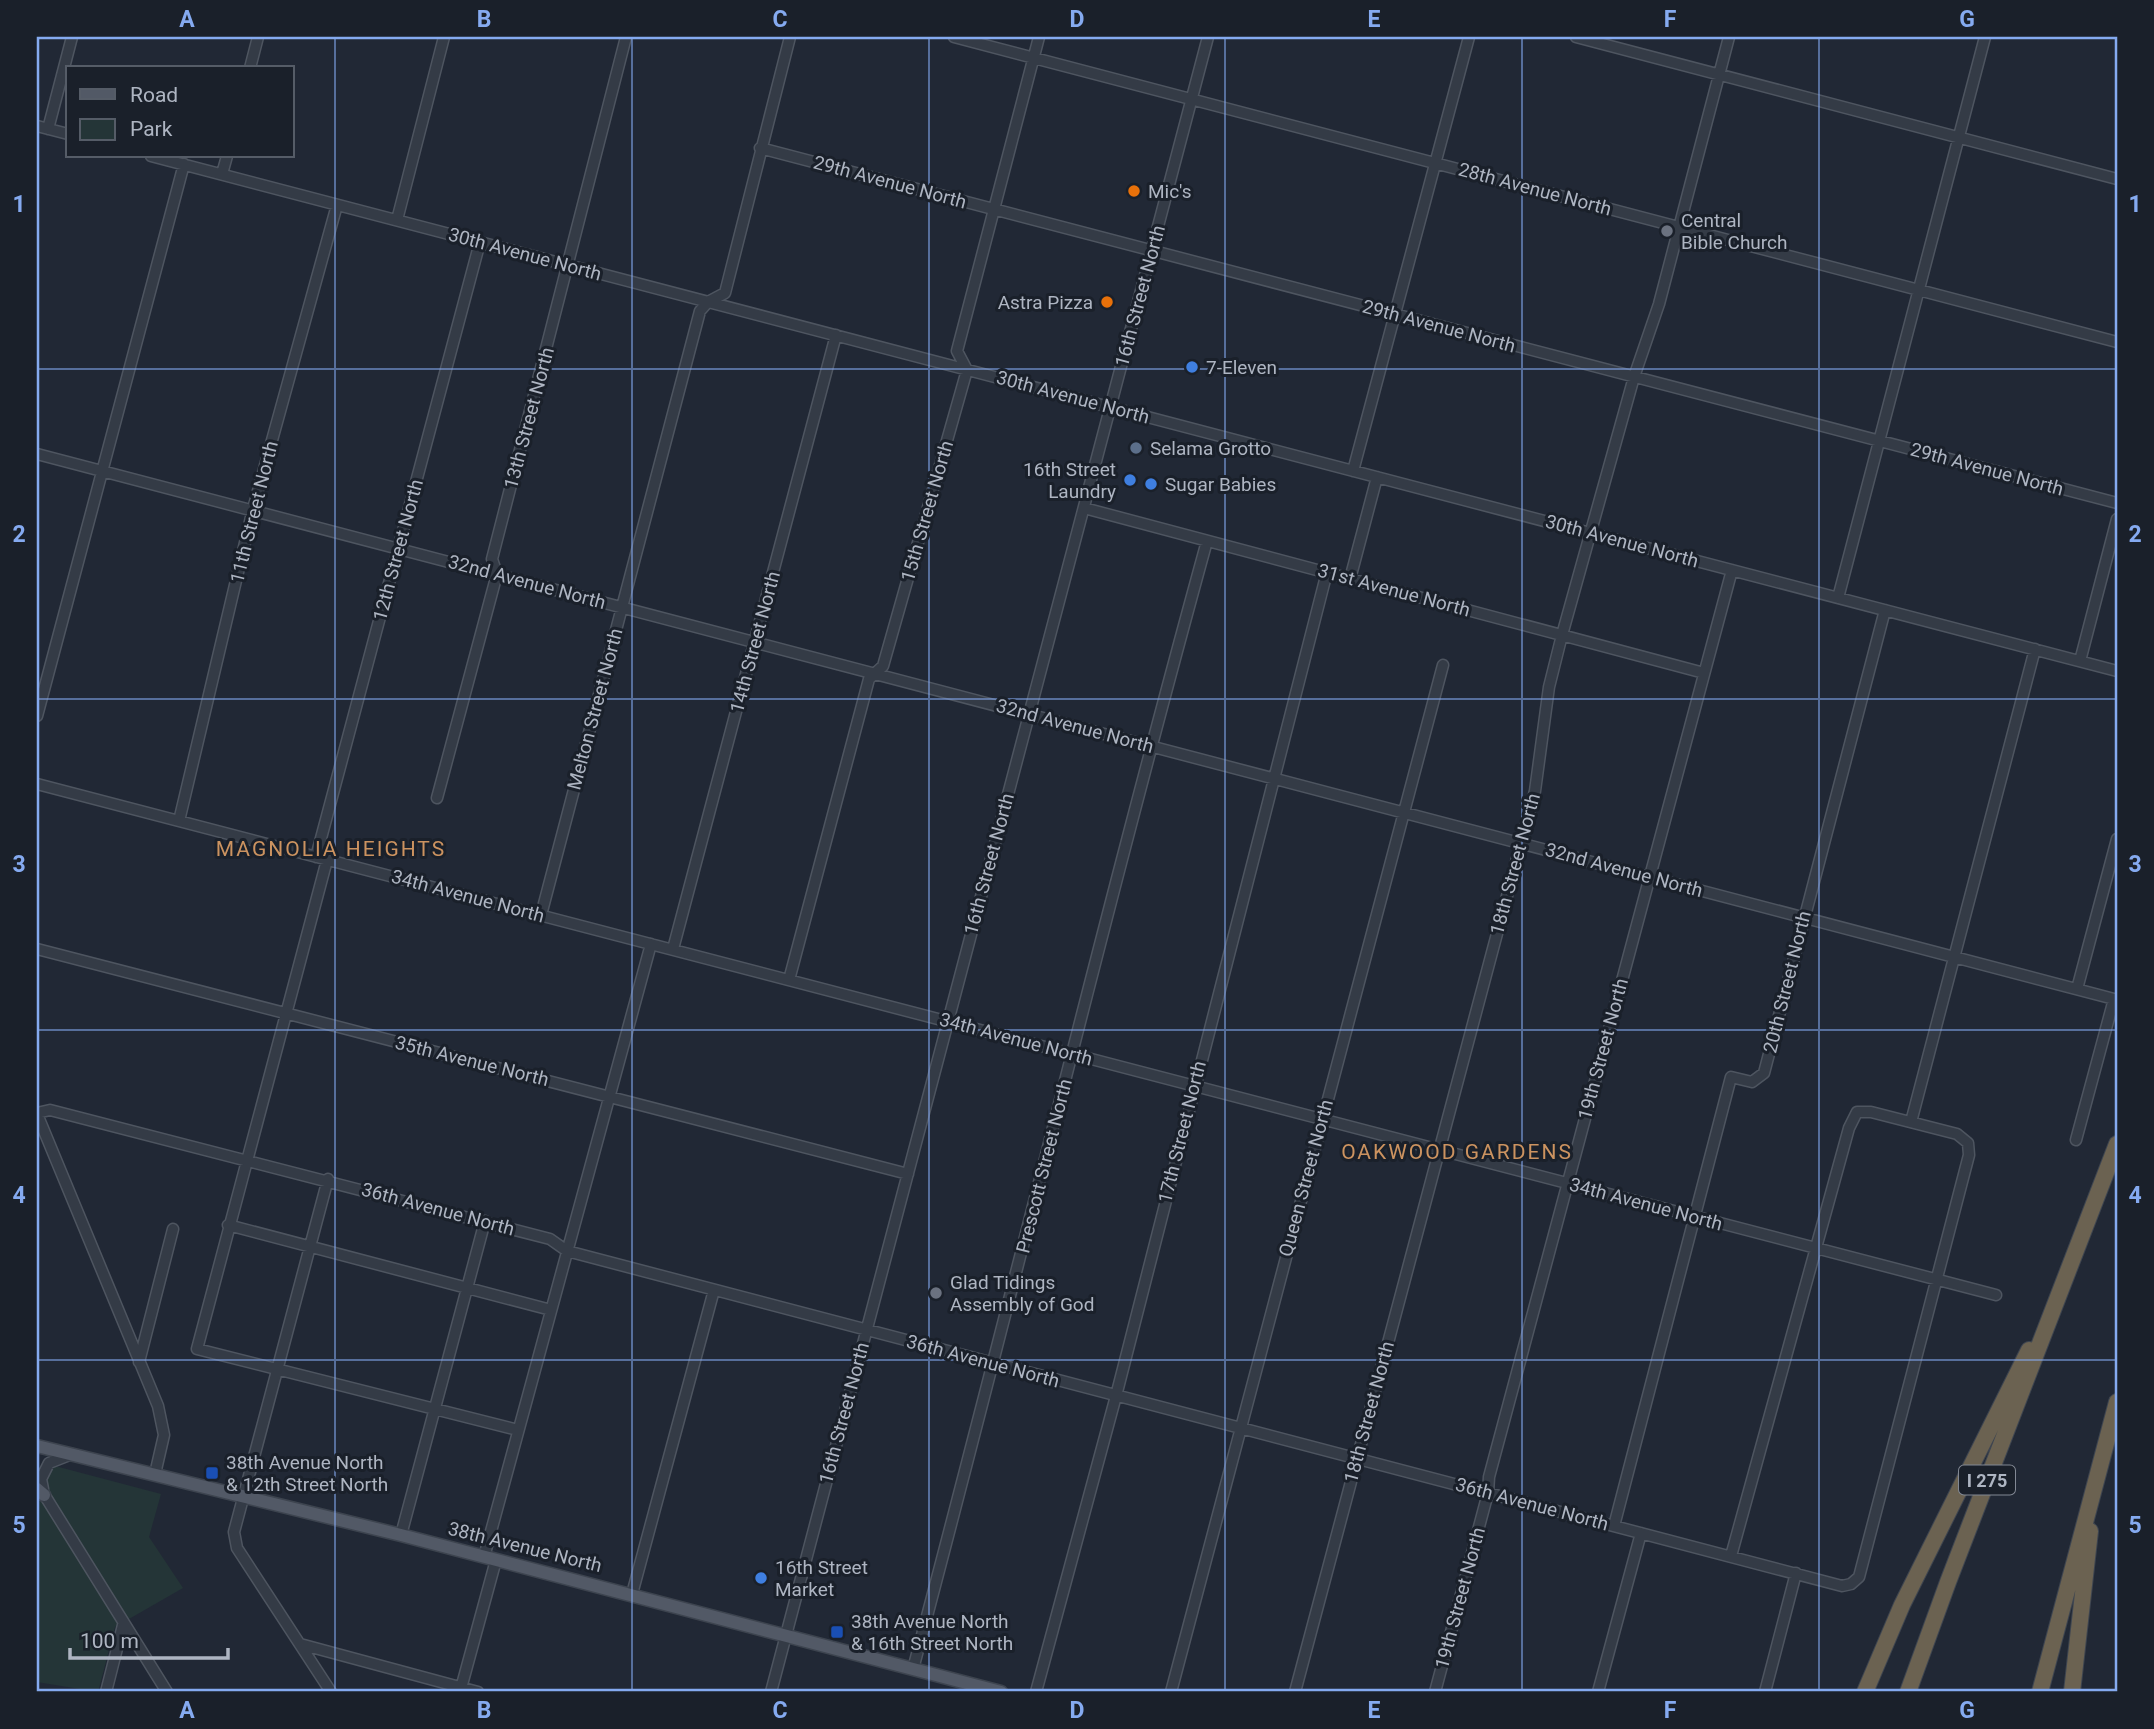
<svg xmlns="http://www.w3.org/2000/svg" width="2154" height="1729" font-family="Roboto,sans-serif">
  <rect width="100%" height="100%" fill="#212835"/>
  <!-- green -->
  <path fill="#243537" d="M55 1466 161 1494 149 1537 183 1588 115 1627 98 1692 37 1682V1467L51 1471Z"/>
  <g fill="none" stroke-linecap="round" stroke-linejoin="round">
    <!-- minor casing -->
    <g stroke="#4e5560" stroke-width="13">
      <path id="minor" d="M954 37 2117 342
        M1576 37 2117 179
        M250 68 258 37
        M37 126 68 134
        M48 129 72 37
        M760 148 2117 503
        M151 156 2117 671
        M222 174 227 156
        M397 220 444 37
        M37 454 2114 999 2076 1140
        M1353 471 1469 37
        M1084 508 1704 673
        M1350 579 1377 477
        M1838 598 1985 37
        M2080 661 2117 519
        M37 716 184 164
        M37 784 1996 1295
        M437 798 497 574 492 559 626 37
        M179 821 253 509 337 205
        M316 857 480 242
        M327 860 197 1349 518 1430
        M541 915 700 311 708 302 725 293 790 37
        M37 949 908 1174
        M673 949 836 335
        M789 980 869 679 883 666 967 370 957 351 1039 37
        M2077 989 2117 839
        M37 1113 50 1110 550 1239 567 1251 1842 1586 1851 1584 1859 1577 1969 1155 1968 1143 1957 1134 1871 1112H1857L1849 1128 1731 1556
        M37 1114 158 1406 164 1435 155 1474
        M1911 1122 2035 649
        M328 1179 234 1532 237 1548 331 1692
        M228 1225 551 1310
        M139 1362 173 1229
        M37 1483 167 1692
        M43 1489 41 1479 49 1463 72 1454
        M1614 1526 1731 1077 1752 1082 1764 1073 1885 610
        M401 1535 485 1221
        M484 1557 651 944
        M632 1594 714 1290
        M300 1644 478 1692
        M913 1669C1013 1294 1104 915 1207 541
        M106 1692 123 1625
        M460 1692 496 1560
        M771 1692 1208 37
        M1036 1692 1116 1396 1327 572
        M1171 1692 1443 665
        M1295 1692 1535 791 1549 687 1562 635 1634 377 1659 304 1729 37
        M1435 1692 1488 1493 1489 1477 1732 570
        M1598 1692 1641 1533
        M1765 1692 1796 1573"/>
    </g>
    <!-- major casing -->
    <g stroke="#3d444f" stroke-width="15">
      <path id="major" d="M37 1446 401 1535 1001 1692
        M37 1489 44 1495"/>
    </g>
    <!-- highway casing -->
    <g stroke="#3e4550" stroke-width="18">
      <path id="highway" d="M1865 1692 1902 1605 2029 1350
        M1908 1692 1948 1582 2117 1144
        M2040 1692 2117 1402
        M2072 1692 2090 1531"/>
    </g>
    <!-- minor -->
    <use href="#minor" stroke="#343b46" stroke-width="10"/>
    <!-- major -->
    <use href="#major" stroke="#525966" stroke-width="12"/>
    <!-- highway -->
    <use href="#highway" stroke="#6b6251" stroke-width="16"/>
  </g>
  <!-- grid -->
  <path fill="none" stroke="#85aaf0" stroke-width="2" stroke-opacity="0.55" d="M335 37V1692M632 37V1692M929 37V1692M1225 37V1692M1522 37V1692M1819 37V1692M37 369H2117M37 699H2117M37 1030H2117M37 1360H2117"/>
  <!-- markers -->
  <g fill="#e8710a" stroke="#1a202a" stroke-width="2.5">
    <circle cx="1134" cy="191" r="7"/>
    <circle cx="1107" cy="302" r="7"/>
  </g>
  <g fill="#6b7280" stroke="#1a202a" stroke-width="2.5">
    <circle cx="1667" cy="231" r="7"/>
    <circle cx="936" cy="1293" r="7"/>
  </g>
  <g fill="#3f7fe0" stroke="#1a202a" stroke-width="2.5">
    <circle cx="1192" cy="367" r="7"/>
    <circle cx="1130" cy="480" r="7"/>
    <circle cx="1151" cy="484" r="7"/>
    <circle cx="761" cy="1578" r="7"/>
  </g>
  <circle fill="#5c6f8a" stroke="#1a202a" stroke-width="2.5" cx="1136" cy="448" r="7"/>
  <g fill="#1a4fb4" stroke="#1a202a" stroke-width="2.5">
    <rect x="205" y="1466" width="14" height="14" rx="3.5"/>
    <rect x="830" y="1625" width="14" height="14" rx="3.5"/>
  </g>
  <g text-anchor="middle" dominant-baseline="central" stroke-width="6" stroke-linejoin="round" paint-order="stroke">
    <!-- shield labels -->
    <rect fill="#1a202a" stroke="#828894" stroke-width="2" x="1959" y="1465.5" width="56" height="29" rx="5"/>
    <g font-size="18" font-weight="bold" fill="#aeb5c2">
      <text x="1987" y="1480">I 275</text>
    </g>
    <!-- street labels -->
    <g font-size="19" fill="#aeb5c2" stroke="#1a202a">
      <text transform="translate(890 182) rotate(15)">29th Avenue North</text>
      <text transform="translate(1535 189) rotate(15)">28th Avenue North</text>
      <text transform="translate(525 254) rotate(15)">30th Avenue North</text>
      <text transform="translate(1140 296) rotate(-75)">16th Street North</text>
      <text transform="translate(1439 326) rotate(15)">29th Avenue North</text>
      <text transform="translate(1073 397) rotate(15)">30th Avenue North</text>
      <text transform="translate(529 418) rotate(-75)">13th Street North</text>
      <text transform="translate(1987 469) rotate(15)">29th Avenue North</text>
      <text transform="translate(927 511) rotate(-74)">15th Street North</text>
      <text transform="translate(254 512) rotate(-76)">11th Street North</text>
      <text transform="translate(1622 541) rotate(15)">30th Avenue North</text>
      <text transform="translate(398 550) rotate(-75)">12th Street North</text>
      <text transform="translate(527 582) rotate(15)">32nd Avenue North</text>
      <text transform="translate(1394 590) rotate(15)">31st Avenue North</text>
      <text transform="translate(755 642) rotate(-75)">14th Street North</text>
      <text transform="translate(595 709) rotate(-75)">Melton Street North</text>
      <text transform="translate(1075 726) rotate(15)">32nd Avenue North</text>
      <text transform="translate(989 864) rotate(-75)">16th Street North</text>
      <text transform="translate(1515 864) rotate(-75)">18th Street North</text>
      <text transform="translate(1624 870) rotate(15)">32nd Avenue North</text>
      <text transform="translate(468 896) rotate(15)">34th Avenue North</text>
      <text transform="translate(1787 982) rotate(-76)">20th Street North</text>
      <text transform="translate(1016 1039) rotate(15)">34th Avenue North</text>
      <text transform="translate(1603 1049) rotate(-75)">19th Street North</text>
      <text transform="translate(472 1061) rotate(14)">35th Avenue North</text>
      <text transform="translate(1182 1132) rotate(-76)">17th Street North</text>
      <text transform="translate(1044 1166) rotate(-76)">Prescott Street North</text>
      <text transform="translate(1306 1178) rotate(-75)">Queen Street North</text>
      <text transform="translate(1646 1204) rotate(15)">34th Avenue North</text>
      <text transform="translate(438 1209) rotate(15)">36th Avenue North</text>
      <text transform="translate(983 1361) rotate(15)">36th Avenue North</text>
      <text transform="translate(1369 1412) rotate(-75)">18th Street North</text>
      <text transform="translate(844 1413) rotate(-75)">16th Street North</text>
      <text transform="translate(1532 1504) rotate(15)">36th Avenue North</text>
      <text transform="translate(525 1547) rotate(14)">38th Avenue North</text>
      <text transform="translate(1460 1598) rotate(-75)">19th Street North</text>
    </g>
    <!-- poi labels -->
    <g font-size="19" fill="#aeb5c2" stroke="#1a202a" text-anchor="start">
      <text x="1148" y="191">Mic's</text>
      <text x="1681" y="220">Central<tspan x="1681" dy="22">Bible Church</tspan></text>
      <text x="1093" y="302" text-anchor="end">Astra Pizza</text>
      <text x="1206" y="367">7-Eleven</text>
      <text x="1150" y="448">Selama Grotto</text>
      <text x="1116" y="469" text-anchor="end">16th Street<tspan x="1116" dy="22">Laundry</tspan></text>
      <text x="1165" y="484">Sugar Babies</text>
      <text x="950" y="1282">Glad Tidings<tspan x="950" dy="22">Assembly of God</tspan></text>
      <text x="226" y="1462">38th Avenue North<tspan x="226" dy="22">&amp; 12th Street North</tspan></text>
      <text x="775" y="1567">16th Street<tspan x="775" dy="22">Market</tspan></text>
      <text x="851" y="1621">38th Avenue North<tspan x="851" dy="22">&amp; 16th Street North</tspan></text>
    </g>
    <!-- neighbourhood labels -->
    <g font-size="21" letter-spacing="2" fill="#cc9360" stroke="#1a202a">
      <text x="331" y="849">MAGNOLIA HEIGHTS</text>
      <text x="1457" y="1152">OAKWOOD GARDENS</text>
    </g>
  </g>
  <!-- border -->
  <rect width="2154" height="1729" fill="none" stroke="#1a202a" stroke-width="77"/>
  <!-- legend -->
  <rect x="66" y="66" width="228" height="91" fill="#1a202a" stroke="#555c67" stroke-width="2"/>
  <rect x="80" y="89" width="35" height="10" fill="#525966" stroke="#555c67" stroke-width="2"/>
  <text x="130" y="102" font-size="21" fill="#aeb5c2">Road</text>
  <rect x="80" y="119" width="35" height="21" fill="#243537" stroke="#555c67" stroke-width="2"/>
  <text x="130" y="136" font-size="21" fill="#aeb5c2">Park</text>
  <!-- scale -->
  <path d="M70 1648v10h158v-10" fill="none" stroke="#aeb5c2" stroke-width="3.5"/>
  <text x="80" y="1648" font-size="21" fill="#aeb5c2" stroke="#1a202a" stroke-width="5" paint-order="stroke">100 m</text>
  <rect x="38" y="38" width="2078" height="1652" fill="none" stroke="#85aaf0" stroke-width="2.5"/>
  <g font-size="23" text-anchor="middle" font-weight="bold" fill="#85aaf0">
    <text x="187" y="27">A</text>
    <text x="484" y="27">B</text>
    <text x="780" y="27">C</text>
    <text x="1077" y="27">D</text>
    <text x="1374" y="27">E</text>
    <text x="1670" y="27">F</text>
    <text x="1967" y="27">G</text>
    <text x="19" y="212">1</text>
    <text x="2135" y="212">1</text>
    <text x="19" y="542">2</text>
    <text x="2135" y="542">2</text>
    <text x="19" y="872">3</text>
    <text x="2135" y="872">3</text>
    <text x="19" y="1203">4</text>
    <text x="2135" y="1203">4</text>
    <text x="19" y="1533">5</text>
    <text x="2135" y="1533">5</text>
    <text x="187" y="1718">A</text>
    <text x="484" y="1718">B</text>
    <text x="780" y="1718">C</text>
    <text x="1077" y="1718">D</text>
    <text x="1374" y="1718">E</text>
    <text x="1670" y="1718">F</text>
    <text x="1967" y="1718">G</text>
  </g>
</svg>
